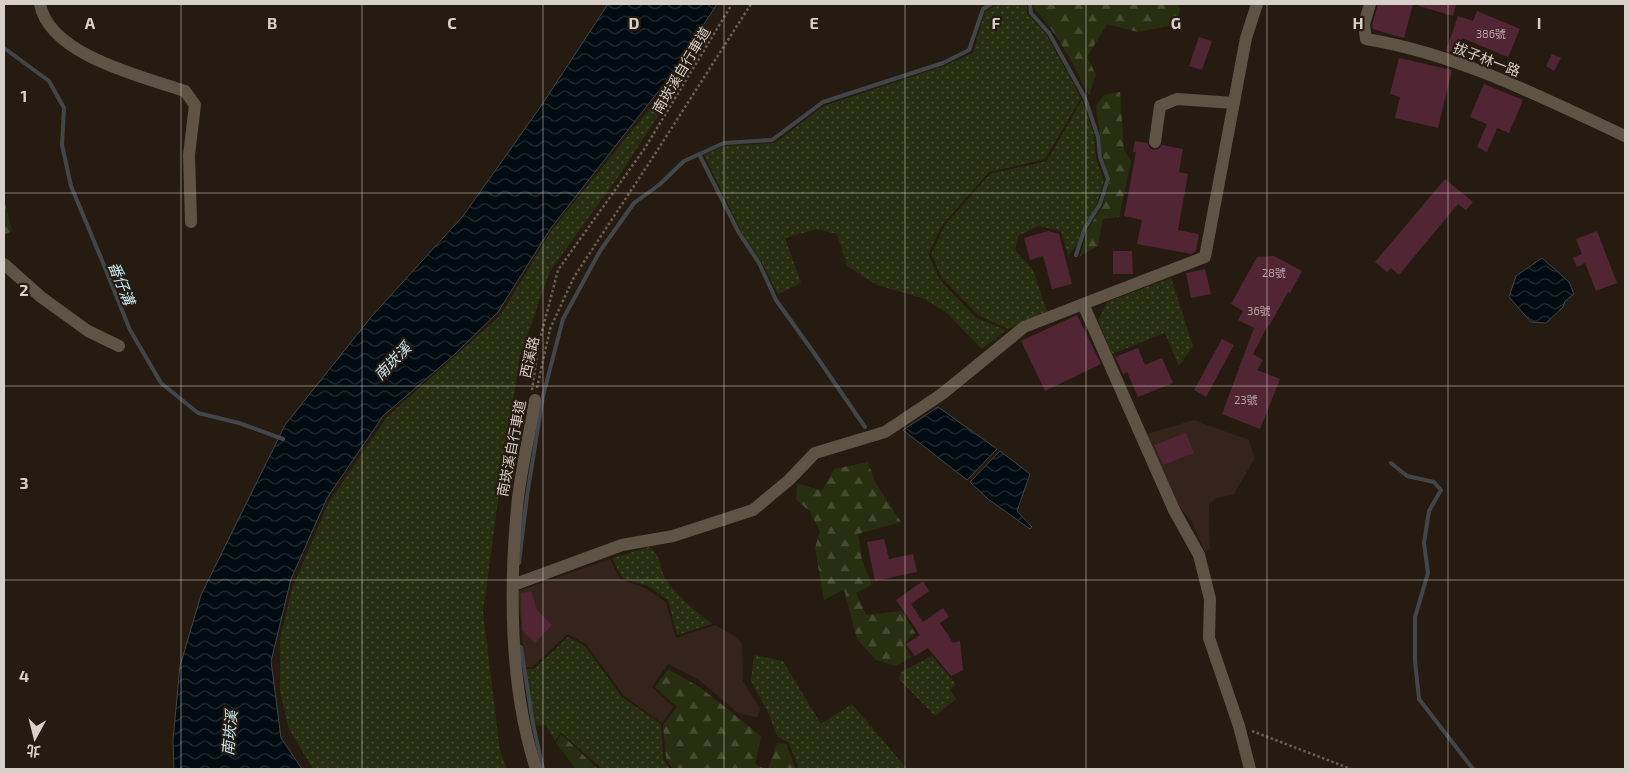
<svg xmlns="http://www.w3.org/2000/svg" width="1629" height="773" font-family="'Exo 2','Noto Sans TC',sans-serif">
  <defs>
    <pattern id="grass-dots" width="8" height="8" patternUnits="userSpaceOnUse" patternTransform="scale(1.25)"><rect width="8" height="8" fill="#282f11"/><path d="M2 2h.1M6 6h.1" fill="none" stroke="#464c32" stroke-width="1.8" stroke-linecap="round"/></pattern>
    <pattern id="forest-firs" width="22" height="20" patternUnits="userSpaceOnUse" patternTransform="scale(1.25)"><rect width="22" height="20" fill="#282f11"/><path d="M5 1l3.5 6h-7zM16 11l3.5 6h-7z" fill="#464c32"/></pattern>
    <pattern id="water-waves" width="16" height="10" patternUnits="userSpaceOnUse" patternTransform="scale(1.25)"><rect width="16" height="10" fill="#000b12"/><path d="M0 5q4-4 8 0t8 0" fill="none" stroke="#242e33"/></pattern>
  </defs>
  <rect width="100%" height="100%" fill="#261b10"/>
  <!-- commercial -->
  <path fill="#34241c" d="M1194 420 1249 440 1255 458 1234 494 1216 498 1209 505 1210 548 1205 552 1191 520 1172 500 1147 434Z
    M610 559 620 579 645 588 666 602 676 638 715 625 738 638 742 644 743 681 760 709 757 717 739 714 698 679 668 664 652 687 674 707 662 723 624 696 586 644 568 634 532 667H525L518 591Z"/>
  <!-- grass -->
  <path fill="url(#grass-dots)" d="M998 4H1027V13L1046 34 1081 98 1045 159 989 172 943 224 928 254 940 280 976 318 1006 330 982 349 946 312 922 298 877 285 847 266 837 234 817 229 785 238 801 283 778 294 761 261 744 237 704 155 724 146 775 143 824 106 944 66 973 53 985 12Z
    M1082 100 1094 134 1096 158 1104 181 1097 203 1076 246 1068 256 1061 231 1038 226 1018 236 1015 250 1033 270 1047 311 1008 329 978 315 942 278 931 254 945 225 990 174 1047 161Z
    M651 107 659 114 621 173 550 271 520 356 500 486 483 612 500 751 507 769H313L289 729 280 692V640L292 589 328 504 387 417 500 316 552 230Z
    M1171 278 1193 346 1179 366 1165 333 1112 354 1098 320 1107 302Z
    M649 547C664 559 658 568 667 581 679 598 696 611 712 624L677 635 668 600 648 586 622 578 612 558Z
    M568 637 585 646 622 697 661 724 663 759 670 769H602L561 732 555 741 546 725 534 726 527 669H534Z
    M754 655 783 661 821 724 852 704 907 769H799L789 743 777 736 769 714 751 681Z
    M932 656 956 684 950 690 956 699 935 716 899 679 901 672Z"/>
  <!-- forest -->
  <path fill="url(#forest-firs)" d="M1034 4H1178L1180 10 1177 24 1138 32 1107 24 1087 57 1096 75 1089 95C1073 64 1058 34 1034 8Z
    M1120 92 1124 150 1131 161 1119 217 1103 219 1098 246 1080 256 1087 231 1102 207 1110 180 1102 153 1096 106 1104 95Z
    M4 200 12 231 4 235Z
    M868 462 875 482 901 522 858 534 862 560 872 585 856 593 866 615 902 611 915 633 903 644 911 657 896 666 876 660 857 639 844 589 824 600 815 548 820 531 810 512 796 499 797 483 822 491 834 469Z
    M668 669 701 688 761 736 755 764 765 769H673L666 759 663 725 677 707 655 687Z
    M561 734 598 769H576L556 743Z
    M777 743 786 744 796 769H768Z"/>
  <!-- water -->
  <path fill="url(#water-waves)" stroke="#404649" d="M608 4H717L668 79 551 228 498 312 455 354 383 416 327 498 291 579 271 661 281 738 302 769H174L173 740 180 666 201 595 285 425 371 317 463 216 541 106Z
    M1542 258 1569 282 1574 294 1565 301 1563 307 1546 323 1531 322 1509 297 1516 276Z
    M938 407 997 449 967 480 903 430Z
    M1000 451 1030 474 1017 511 1032 527 1030 529 988 499 970 482Z"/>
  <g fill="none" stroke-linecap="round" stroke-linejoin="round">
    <!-- stream -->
    <path stroke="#404649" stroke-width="4" d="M1030 4 1031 13 1049 33 1085 98 1098 137 1100 157 1108 179 1100 204 1085 228 1076 255
      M4 48 49 81 64 108 62 145 71 186 101 258 130 330 161 383 198 413 239 423 283 439
      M699 154 739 233 759 263 776 300 814 353 865 427
      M1391 463 1407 476 1434 482 1441 490 1429 511 1424 543 1428 573 1415 617V661L1419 699 1473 769
      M519 563 527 496 543 396 563 319 600 251 634 203 659 185 684 161 724 143 772 140 823 102 943 63 969 50 983 9 991 4
      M521 647 533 724 543 769"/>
  </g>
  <!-- building -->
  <path fill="#522535" d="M1378 4H1413L1404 38 1373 29 1372 25Z
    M1420 4H1456L1453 16 1419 6Z
    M1477 11 1520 29 1508 57 1462 38 1457 54 1446 51 1458 16 1473 21Z
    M1199 37 1212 41 1202 70 1189 66Z
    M1552 54 1561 58 1554 71 1546 66Z
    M1399 58 1452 70 1438 128 1395 118 1400 97 1390 94Z
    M1484 84 1523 100 1509 133 1497 128 1487 152 1477 147 1487 124 1470 117Z
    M1135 141 1147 143 1150 148 1153 150 1158 149 1162 145 1183 149 1179 172 1188 174 1178 230 1199 234 1196 251 1191 254 1137 244 1142 220 1124 216 1136 152H1133Z
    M1445 179 1473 202 1466 210 1458 204 1399 275 1391 268 1387 272 1375 262Z
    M1048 231 1059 234 1072 284 1052 289 1043 256 1030 260 1024 238Z
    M1597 231 1617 283 1596 291 1585 263 1577 267 1573 258 1582 254 1576 239Z
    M1113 251H1132L1133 274H1113Z
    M1274 256 1302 271 1290 293 1288 292 1269 326 1268 325 1253 354 1263 360 1257 370 1280 379 1260 429 1222 414 1254 328 1238 320 1243 311 1231 304 1257 257Z
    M1205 269 1211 294 1191 298 1186 273Z
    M1077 315 1101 364 1045 391 1021 341Z
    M1222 339 1234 345 1206 397 1194 390Z
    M1138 348 1145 365 1162 358 1173 383 1138 397 1127 372 1123 374 1115 357Z
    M1186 433 1194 453 1163 465 1154 445Z
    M884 539 889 559 913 554 917 572 875 581 867 542Z
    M923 581 929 591 911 604 923 622 943 608 949 617 940 623 953 643 960 641 963 670 951 676 928 648 915 656 906 644 920 635 896 600Z
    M531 591 537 610 552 625 535 643 522 630 521 593Z"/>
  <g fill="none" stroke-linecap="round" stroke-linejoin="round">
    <!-- path -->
    <path stroke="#696056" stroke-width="2.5" stroke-dasharray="2.5 2.5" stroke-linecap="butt" d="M537 388 550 329 574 277 655 154 751 4
      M532 390 538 347 558 270 645 148 732 4
      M1252 731 1351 769"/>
    <!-- minor -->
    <path stroke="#5f5346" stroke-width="12" d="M40 4C49 55 143 77 185 91L195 105 189 155 191 222
      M1370 4 1364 24 1366 39C1458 54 1541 97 1625 136
      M1155 142 1160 106 1177 99 1234 103
      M4 264 41 297 88 331 119 346
      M535 400C530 432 522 465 518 498 509 584 509 686 536 769
      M513 585 622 545 673 536 753 510 789 480 815 453 885 432 942 394 1024 327 1083 304
      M1250 769 1239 726 1209 638 1210 599 1199 555 1174 510 1083 304 1205 257 1246 38 1257 4"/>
  </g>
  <!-- grid -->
  <path fill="none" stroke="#d7d0c8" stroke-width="1" stroke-opacity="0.55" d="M181 4V769M362 4V769M543 4V769M724 4V769M905 4V769M1086 4V769M1267 4V769M1448 4V769M4 193H1625M4 386H1625M4 580H1625"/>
  <g text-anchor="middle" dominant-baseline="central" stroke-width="4.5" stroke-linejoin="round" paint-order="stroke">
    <!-- number labels -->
    <g font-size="11" fill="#b6a5a3">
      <text x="1491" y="33">386號</text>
      <text x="1274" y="272">28號</text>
      <text x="1259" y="310">36號</text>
      <text x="1246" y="399">23號</text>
    </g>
    <!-- street labels -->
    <g font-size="14" fill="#d7d0c8" stroke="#261b10">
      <text transform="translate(1487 59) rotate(21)">拔子林一路</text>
      <text transform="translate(681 70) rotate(-59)">南崁溪自行車道</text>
      <text transform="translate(529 357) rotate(-77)">西溪路</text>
      <text transform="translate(511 448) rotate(-79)">南崁溪自行車道</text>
    </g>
    <!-- water labels -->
    <g font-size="15" font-style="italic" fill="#c8eaf8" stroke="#261b10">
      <text transform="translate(122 283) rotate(68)">番仔溝</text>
      <text transform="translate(392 361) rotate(-46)">南崁溪</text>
      <text transform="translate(229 733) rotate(-85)">南崁溪</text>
    </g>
  </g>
  <g font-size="16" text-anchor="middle" font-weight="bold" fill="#d7d0c8" stroke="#261b10" stroke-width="4.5" stroke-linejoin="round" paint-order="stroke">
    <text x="90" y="29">A</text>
    <text x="272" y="29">B</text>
    <text x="452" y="29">C</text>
    <text x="634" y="29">D</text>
    <text x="814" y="29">E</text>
    <text x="996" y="29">F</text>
    <text x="1176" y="29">G</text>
    <text x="1358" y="29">H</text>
    <text x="1539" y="29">I</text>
    <text x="24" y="102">1</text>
    <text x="24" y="296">2</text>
    <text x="24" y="489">3</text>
    <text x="24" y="682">4</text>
  </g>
  <!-- border -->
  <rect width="1629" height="773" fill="none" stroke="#d7d0c8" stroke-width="10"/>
  <!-- north arrow -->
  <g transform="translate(35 738) rotate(187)" stroke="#261b10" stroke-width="4" paint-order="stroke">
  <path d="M0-4L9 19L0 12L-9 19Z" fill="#d7d0c8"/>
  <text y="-8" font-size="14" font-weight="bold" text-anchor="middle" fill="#d7d0c8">北</text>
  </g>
</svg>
